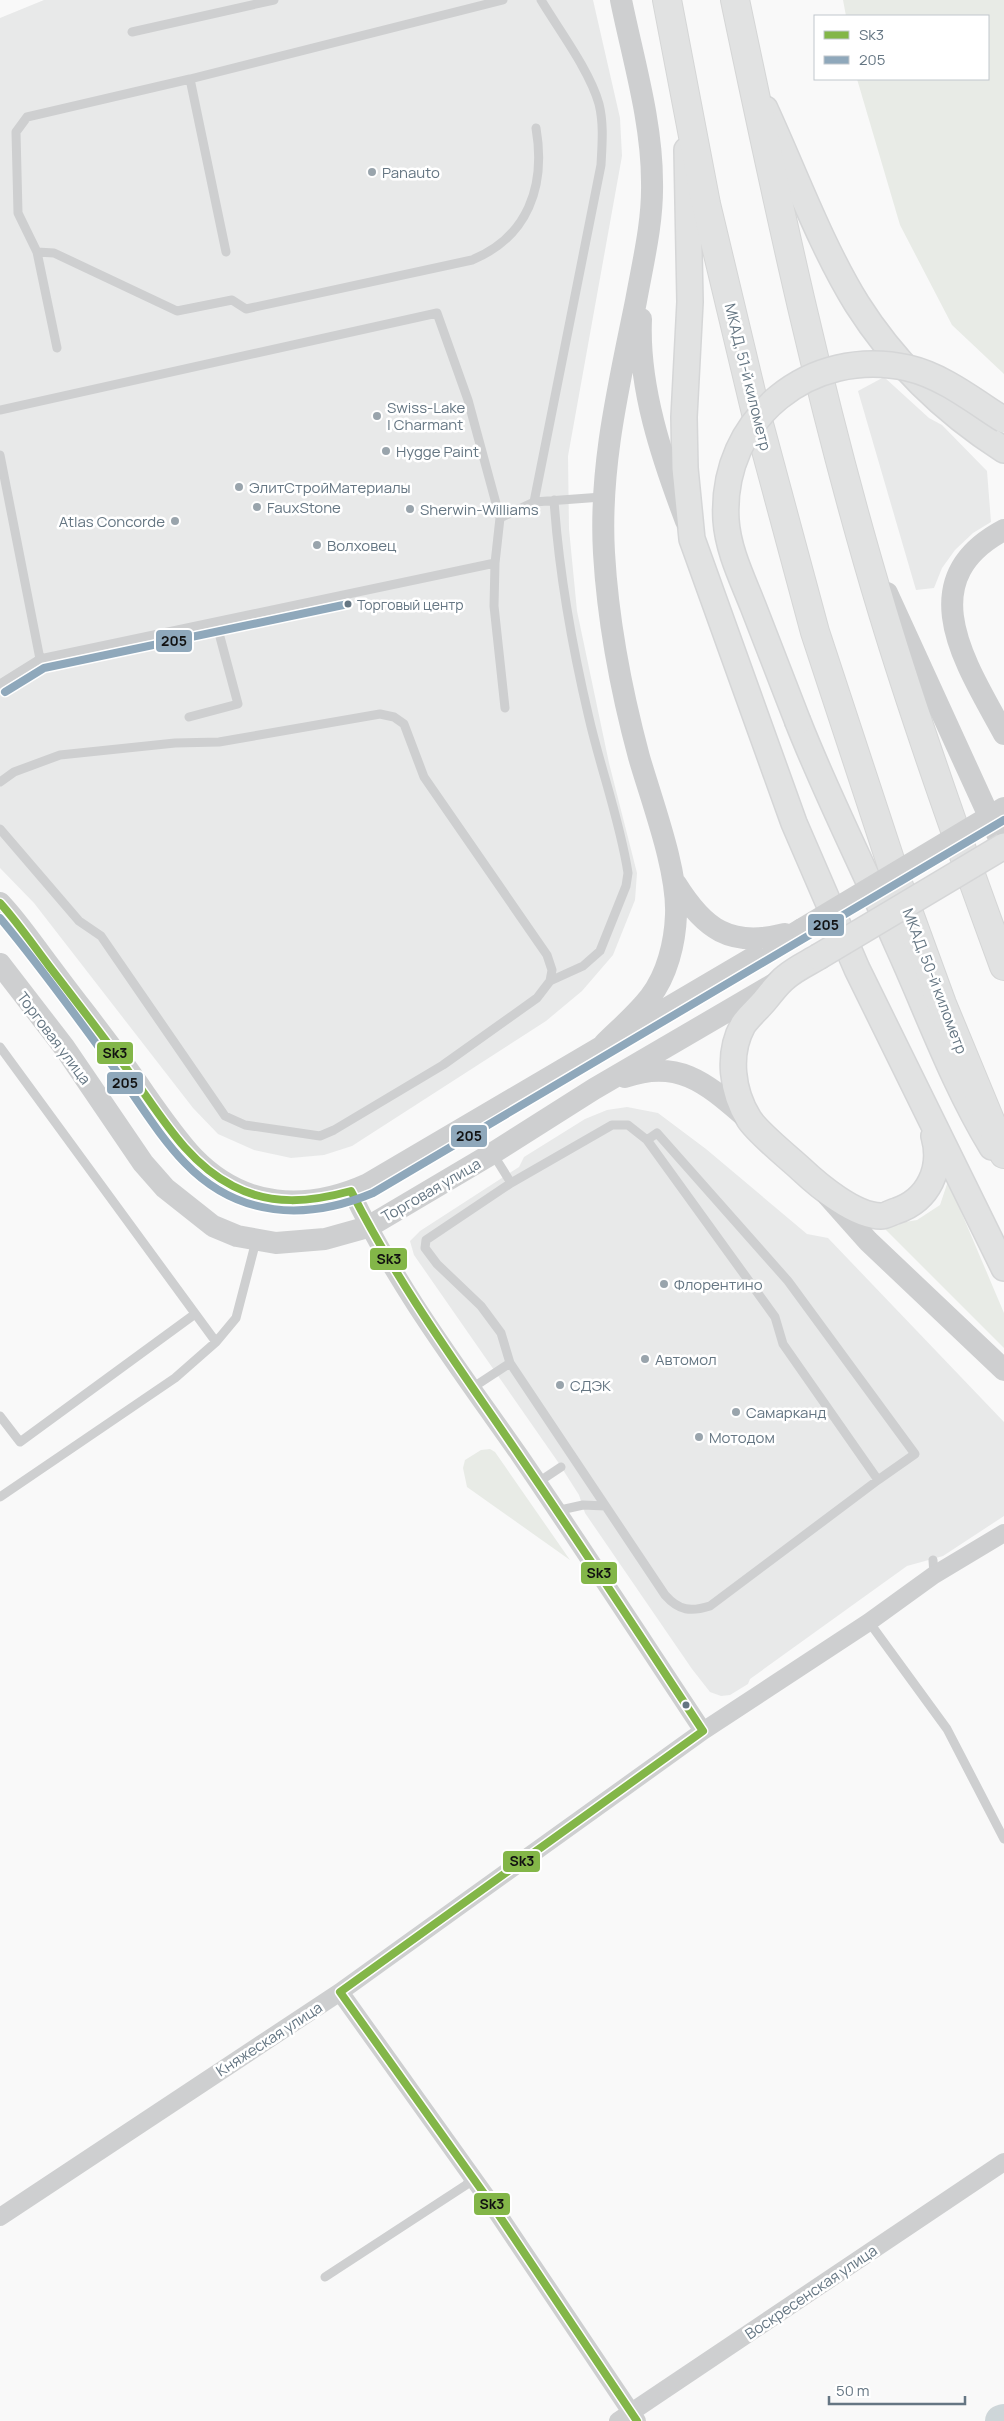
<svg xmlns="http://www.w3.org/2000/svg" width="1004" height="2421" font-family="Manrope,sans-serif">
  <rect width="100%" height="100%" fill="#f9f9f9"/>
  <!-- built -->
  <path fill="#e8e9e9" d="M44 0H593L620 118 622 156 568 456 569 529 577 611 609 763 637 873 635 900 613 955 582 991 546 1021 352 1146 324 1155 291 1158 254 1150 218 1134 193 1108 34 903 0 868V18Z
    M884 377 929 418 942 425 987 471 991 522 973 533 955 550 942 568 934 588 916 590 858 391Z
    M627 1107 658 1113 706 1149 807 1234 828 1238 1004 1422V1516L943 1556 907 1566 750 1679 748 1684 730 1695 721 1696 710 1692 692 1669 585 1513 579 1495 558 1462 414 1255 410 1241 420 1231 519 1167 524 1157 585 1119 607 1110Z"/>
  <!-- green -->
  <path fill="#e8ebe6" d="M843 0H1004V374L952 325 900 225 857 79H988V16H846Z
    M948 1181 1004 1313V1348L882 1226 917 1220 940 1205Z
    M490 1449 495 1452 570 1560 467 1487 463 1468 465 1460 481 1450Z"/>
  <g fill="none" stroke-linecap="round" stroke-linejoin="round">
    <!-- river -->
    <path stroke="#ced6d9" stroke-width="32" d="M1001 2421 1004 2420"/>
    <!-- secondary casing -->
    <g stroke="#d5d6d7" stroke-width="28">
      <path id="secondary" d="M765 109C794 172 821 246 857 304 895 364 945 412 1004 450
        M687 150 690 302 684 417 685 468 692 539 794 823 857 969 1004 1268
        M798 722C828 798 865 870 897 944 928 1012 953 1083 992 1147
        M818 957C808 963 795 969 786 977 778 983 772 992 766 999 759 1008 749 1016 743 1025 727 1054 732 1092 749 1119 758 1133 788 1157 801 1169 819 1186 855 1216 881 1216 886 1216 892 1212 896 1211 929 1200 943 1168 934 1136"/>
    </g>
    <!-- trunk casing -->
    <g stroke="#d5d6d6" stroke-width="30">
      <path id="trunk" d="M667 0 706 204 756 413 815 632 896 878 942 1004 1004 1154
        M735 0C778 205 822 412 883 613 919 732 961 849 1004 966"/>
    </g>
    <!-- service -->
    <path stroke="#cecfd0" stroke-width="9" d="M132 32 274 0
      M37 252 54 253 177 311 232 300 246 309 472 260C528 237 546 186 536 128
      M226 252 190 79 503 0
      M57 348 37 252 18 213 16 132 27 117 190 79
      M0 410 437 313 468 400 500 518 495 563
      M0 455 40 659
      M534 502 601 165C602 145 604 124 599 104 590 71 559 30 541 0
      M500 518 534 502 602 497
      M0 684 40 659 495 563 494 606 505 708
      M189 717 238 704 216 622
      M0 782 14 772 60 755 175 743 219 742 380 714 394 717 404 724 424 777 547 955 552 970 550 981 537 998 443 1065 334 1130 320 1136 245 1125 225 1116 101 936 79 921 0 829
      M550 981 583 966 600 951 626 886 628 873C620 821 601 770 589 718 572 646 559 574 554 500
      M0 1047 216 1342
      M647 1140 628 1125H612L511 1183 426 1240 425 1248 437 1264 481 1306 501 1333 510 1363 665 1595C679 1611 691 1612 710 1606L878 1480 915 1454 788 1281 657 1133 647 1140 775 1317 783 1344 878 1480
      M493 1154 511 1183
      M472 1388 510 1363
      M0 1416 20 1442 195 1314
      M537 1483 561 1467
      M0 1497 175 1378 216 1342 236 1318 256 1241
      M556 1511 583 1505 605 1506
      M933 1560 934 1575
      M869 1622 947 1729 1004 1839
      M325 2277 466 2185 472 2177"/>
    <!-- minor -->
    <path stroke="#cecfd0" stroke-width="18" d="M351 1191C396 1286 460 1370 520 1456 582 1547 642 1639 703 1731
      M340 1992 488 2199 637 2421
      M0 2217 340 1992 703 1731 869 1622 934 1575 1004 1533
      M618 2421 1004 2162"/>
    <!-- tertiary -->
    <path stroke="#cecfd0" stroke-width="22" d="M641 319C638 387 662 458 686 521
      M1004 530C908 581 968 667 1004 734
      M887 593 1004 849
      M676 884C704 929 730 948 785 934
      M0 903C20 924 36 949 54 972 77 1003 102 1034 125 1066 147 1096 168 1130 193 1157 243 1209 306 1212 368 1184L802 929
      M0 964 64 1047 143 1163 165 1188 213 1226 237 1236 276 1243 325 1239 368 1227 493 1153 594 1089 779 981
      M604 1044C619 1029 637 1014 650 997 667 975 675 943 676 915 678 870 652 802 639 757 621 690 608 622 604 553 599 467 619 385 636 301 643 262 653 222 652 182 652 121 633 59 621 0
      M625 1077C681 1057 710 1087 749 1120
      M828 1196 868 1241 1004 1370"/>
    <!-- secondary -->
    <use href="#secondary" stroke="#e1e2e2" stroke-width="25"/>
    <!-- trunk -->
    <use href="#trunk" stroke="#e1e2e2" stroke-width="28"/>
    <!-- secondary-bridge casing -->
    <g stroke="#d5d6d7" stroke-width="28" stroke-linecap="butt">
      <path id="secondary-bridge" d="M798 722C783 683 768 645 753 606 742 578 728 550 726 520 720 418 811 346 908 368 943 376 974 401 1004 420
        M818 957 1004 846"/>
    </g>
    <!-- tertiary-bridge -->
    <path stroke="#cecfd0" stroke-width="22" d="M802 929 1004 808"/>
    <!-- secondary-bridge -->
    <use href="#secondary-bridge" stroke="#e1e2e2" stroke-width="25"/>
    <!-- bus-1 casing -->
    <g stroke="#fff" stroke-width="11">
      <path id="bus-1" d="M0 903C18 923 33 945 49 966 76 1001 103 1036 129 1072 160 1114 186 1162 233 1186 271 1206 311 1202 351 1191 399 1286 461 1370 521 1458 583 1548 643 1640 703 1731
        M340 1992 488 2199 637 2421
        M340 1992 703 1731"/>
    </g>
    <!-- bus-2 casing -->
    <g stroke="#fff" stroke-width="11">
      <path id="bus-2" d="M5 692 44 668 348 604
        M0 918C41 967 79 1020 117 1072 139 1102 159 1136 185 1163 238 1218 306 1221 373 1193L1004 820"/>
    </g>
    <!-- bus-1 -->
    <use href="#bus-1" stroke="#83b648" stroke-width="8"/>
    <!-- bus-2 -->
    <use href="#bus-2" stroke="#8fa8bb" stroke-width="8"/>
  </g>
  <!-- markers -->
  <g fill="#99a4ac" stroke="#fff" stroke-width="2">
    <circle cx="372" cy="172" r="5"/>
    <circle cx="377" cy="416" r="5"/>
    <circle cx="386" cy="451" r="5"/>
    <circle cx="239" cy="487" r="5"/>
    <circle cx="257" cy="507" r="5"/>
    <circle cx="410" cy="509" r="5"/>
    <circle cx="175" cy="521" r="5"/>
    <circle cx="317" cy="545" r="5"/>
    <circle cx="664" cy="1284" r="5"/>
    <circle cx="645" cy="1359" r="5"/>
    <circle cx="560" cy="1385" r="5"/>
    <circle cx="736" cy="1412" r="5"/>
    <circle cx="699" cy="1437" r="5"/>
  </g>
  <g fill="#657683" stroke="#fff" stroke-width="2">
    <circle cx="348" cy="604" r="4.5"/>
    <circle cx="686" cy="1705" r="4.5"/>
  </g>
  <g text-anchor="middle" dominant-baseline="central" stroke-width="5" stroke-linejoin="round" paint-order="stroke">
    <!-- bus labels -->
    <g font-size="14" fill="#657683" stroke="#fff" text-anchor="start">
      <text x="357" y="604">Торговый центр</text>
    </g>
    <!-- poi labels -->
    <g font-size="15" fill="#657683" stroke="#fff" text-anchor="start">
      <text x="382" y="172">Panauto</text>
      <text x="387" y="407">Swiss-Lake<tspan x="387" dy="17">| Charmant</tspan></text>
      <text x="396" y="451">Hygge Paint</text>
      <text x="249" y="487">ЭлитСтройМатериалы</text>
      <text x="267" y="507">FauxStone</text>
      <text x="420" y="509">Sherwin-Williams</text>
      <text x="165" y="521" text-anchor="end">Atlas Concorde</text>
      <text x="327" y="545">Волховец</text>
      <text x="674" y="1284">Флорентино</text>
      <text x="655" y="1359">Автомол</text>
      <text x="570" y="1385">СДЭК</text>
      <text x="746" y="1412">Самарканд</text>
      <text x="709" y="1437">Мотодом</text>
    </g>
    <!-- street labels -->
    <g font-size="15" fill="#657683" stroke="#fff">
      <text transform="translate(748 377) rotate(76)">МКАД, 51-й километр</text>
      <text transform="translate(935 981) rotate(69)">МКАД, 50-й километр</text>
      <text transform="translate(54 1038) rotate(53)">Торговая улица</text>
      <text transform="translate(431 1190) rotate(-30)">Торговая улица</text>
      <text transform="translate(269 2039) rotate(-33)">Княжеская улица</text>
      <text transform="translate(811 2292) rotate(-34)">Воскресенская улица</text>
    </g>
  </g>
  <g stroke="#fff" stroke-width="2">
    <rect x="155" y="629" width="38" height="24" rx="5" fill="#8fa8bb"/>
    <rect x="807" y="913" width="38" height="24" rx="5" fill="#8fa8bb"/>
    <rect x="96" y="1041" width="38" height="24" rx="5" fill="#83b648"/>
    <rect x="106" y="1071" width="38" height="24" rx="5" fill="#8fa8bb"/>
    <rect x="450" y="1124" width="38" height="24" rx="5" fill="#8fa8bb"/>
    <rect x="369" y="1247" width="39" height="24" rx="5" fill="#83b648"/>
    <rect x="580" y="1561" width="38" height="24" rx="5" fill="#83b648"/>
    <rect x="502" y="1850" width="39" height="23" rx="5" fill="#83b648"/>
    <rect x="473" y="2192" width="38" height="24" rx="5" fill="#83b648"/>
  </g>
  <g font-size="14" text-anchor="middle" font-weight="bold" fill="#111">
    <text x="174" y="646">205</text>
    <text x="826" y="930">205</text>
    <text x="115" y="1058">Sk3</text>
    <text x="125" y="1088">205</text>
    <text x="469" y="1141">205</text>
    <text x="389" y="1264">Sk3</text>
    <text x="599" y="1578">Sk3</text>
    <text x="522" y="1866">Sk3</text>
    <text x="492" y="2209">Sk3</text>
  </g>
  <!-- legend -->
  <rect x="814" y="15" width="175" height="65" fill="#ffffff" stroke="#c1c8cd"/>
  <rect x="824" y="31" width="25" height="8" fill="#83b648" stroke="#c1c8cd"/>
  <text x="859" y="40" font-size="15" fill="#657683">Sk3</text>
  <rect x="824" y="56" width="25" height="8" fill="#8fa8bb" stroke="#c1c8cd"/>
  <text x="859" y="65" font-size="15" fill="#657683">205</text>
  <!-- scale -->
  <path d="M829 2396v8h136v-8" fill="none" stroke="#657683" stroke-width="2.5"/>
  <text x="836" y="2396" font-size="15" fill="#657683" stroke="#ffffff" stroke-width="4" paint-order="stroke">50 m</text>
</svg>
